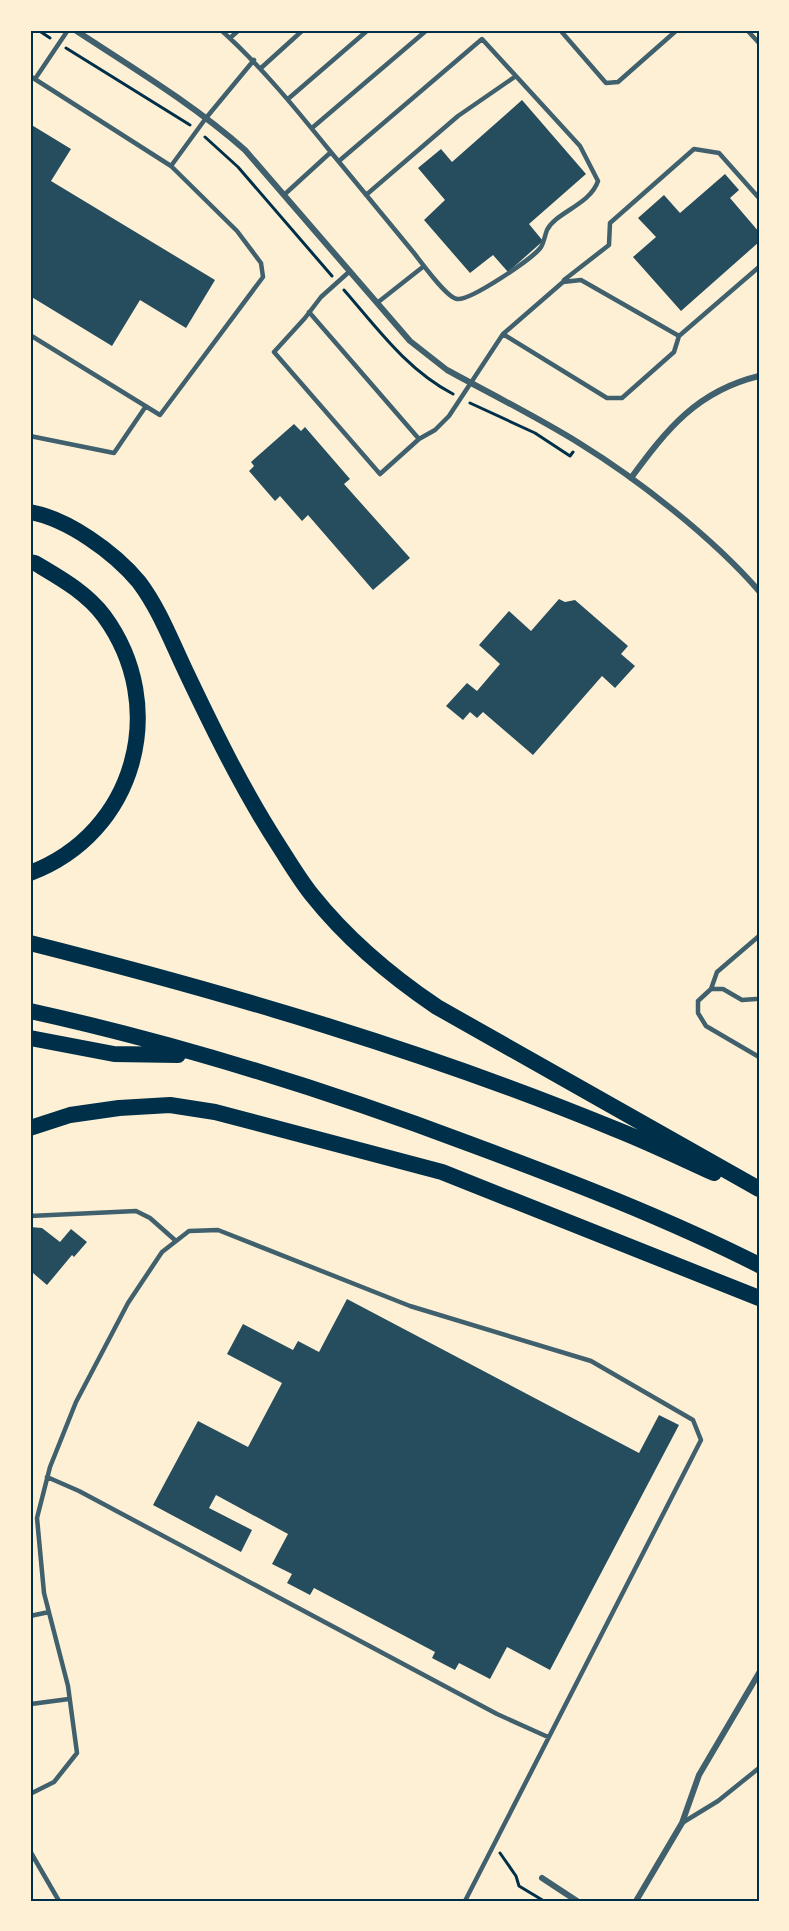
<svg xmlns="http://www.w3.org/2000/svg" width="789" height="1931" font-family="'DM Sans',sans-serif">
  <rect width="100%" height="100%" fill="#fdf0d5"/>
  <!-- building -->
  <path fill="#264d5e" d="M522 100 586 174 529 224 543 241 508 272 493 255 470 273 424 220 445 200 418 168 441 149 452 162Z
    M30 124 71 149 51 181 215 280 186 328 140 300 112 346 30 296Z
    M725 174 739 190 730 198 759 232V242L681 311 633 257 656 237 638 218 664 195 680 213Z
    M294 424 301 431 305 427 350 479 344 484 410 558 373 590 308 515 302 521 280 496 275 501 249 471 254 466 251 462Z
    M559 599 565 602 575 600 628 646 621 654 635 666 615 688 602 676 533 755 483 712 477 718 470 712 463 720 446 706 467 683 477 691 500 664 479 645 509 611 531 631Z
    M30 1227 42 1228 60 1242 71 1229 87 1242 74 1257 72 1255 47 1285 33 1273 30 1276Z
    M347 1299 639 1453 659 1415 679 1425 550 1670 507 1647 490 1679 459 1663 455 1670 432 1658 435 1652 314 1588 310 1595 287 1583 292 1574 272 1564 288 1534 216 1495 209 1508 252 1530 241 1552 153 1505 198 1421 248 1447 282 1383 227 1354 243 1324 293 1350 298 1341 319 1352Z"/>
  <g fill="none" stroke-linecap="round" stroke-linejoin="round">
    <!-- path -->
    <path stroke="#003049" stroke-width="3" d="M38 30 50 38
      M66 48 190 125
      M205 137 238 167 332 276
      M344 290C377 328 407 370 453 394
      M470 403 535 433 570 456 573 452
      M500 1853 516 1876 519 1886 544 1901"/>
    <!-- service -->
    <path stroke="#3f606c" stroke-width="4.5" d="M221 30C262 67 296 109 330 151 358 185 386 219 414 253 422 263 446 297 457 299 470 301 534 258 541 247 544 242 545 235 547 230 556 212 590 205 598 181L580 146 482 39 339 161
      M560 30 606 83 618 82 677 30
      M747 30 759 43
      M230 38 239 30
      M261 68 303 30
      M30 76 171 166 237 231 261 263 263 277 160 415 30 335
      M35 79 68 30
      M288 99 368 30
      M312 128 427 30
      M171 166 206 118 254 60
      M285 194 331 152
      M366 195 458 116 516 76
      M350 271 321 297 305 318 274 352 380 474 419 439 435 430 449 416 503 334
      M564 280 609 245 610 223 694 149 719 153 759 198
      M377 303 424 266
      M309 312 419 439
      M679 336 581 280 563 282 503 334 607 398H622L674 352 679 336 759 267
      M30 436 114 453 146 406
      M711 989 717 972 759 936
      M756 999 742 1000 723 989H711L698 1001V1013L706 1026 759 1057
      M30 1216 136 1211 150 1218 176 1241
      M47 1477 79 1491 497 1714 548 1737
      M30 1616 49 1612
      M30 1699 31 1704 69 1699
      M30 1794 54 1782 77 1753 68 1686 44 1593 37 1518 50 1467 76 1402 128 1303 162 1252 189 1231 218 1230 410 1306 591 1361 693 1420 701 1440 465 1901
      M682 1823 718 1801 759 1768
      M30 1851 59 1901"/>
    <!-- minor -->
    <path stroke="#3f606c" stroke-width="6" d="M75 30C133 68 193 104 245 150L410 341 447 370C491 394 537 417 579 443 639 480 713 538 759 591
      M631 478C667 429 697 391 759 376
      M542 1878 577 1901
      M636 1901 682 1823 699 1775 759 1673"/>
    <!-- motorway -->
    <path stroke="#003049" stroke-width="16" d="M30 512C68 519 114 552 139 582 160 610 172 643 187 674 215 733 244 792 279 846 290 863 300 880 312 895 347 939 391 976 437 1007L759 1189
      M30 562 35 563C60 578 86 592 104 616 170 706 136 833 30 873
      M30 943C228 993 426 1051 615 1129 648 1142 681 1158 714 1173
      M30 1011C180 1044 326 1090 470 1144 567 1180 666 1218 759 1265
      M30 1038 114 1054 178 1055
      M30 1128 70 1115 119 1108 170 1105 215 1112 442 1172 759 1298"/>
  </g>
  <!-- border -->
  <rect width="789" height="1931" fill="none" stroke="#fdf0d5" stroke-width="63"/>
  <rect x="32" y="32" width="726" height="1868" fill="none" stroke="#003049" stroke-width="2"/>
</svg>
